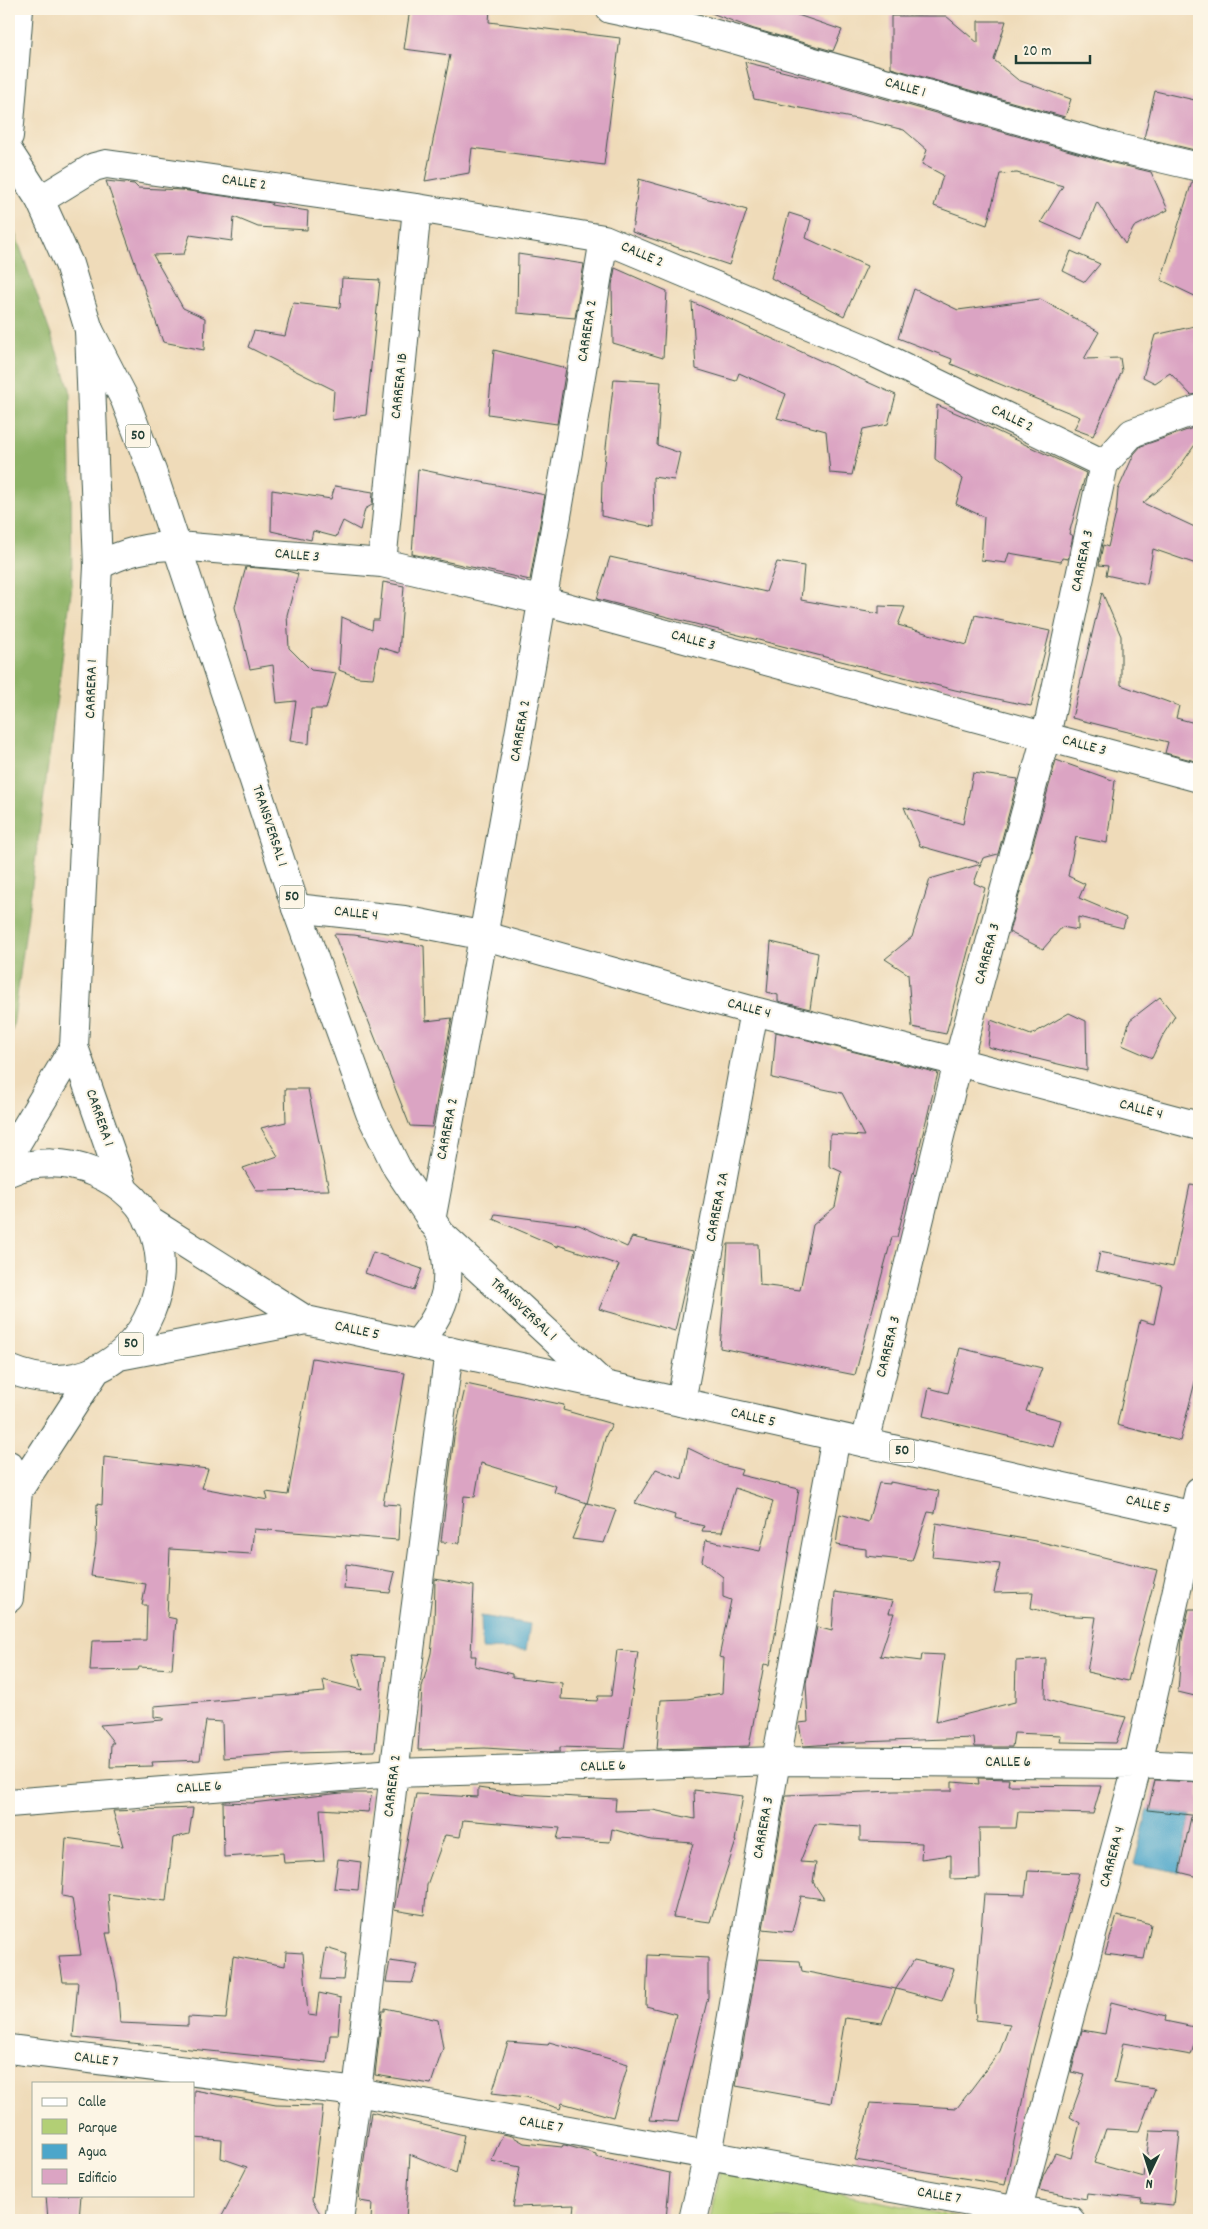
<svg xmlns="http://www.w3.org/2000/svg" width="1208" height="2229" font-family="Dekko,sans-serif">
  <rect width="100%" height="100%" fill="#fcf5e5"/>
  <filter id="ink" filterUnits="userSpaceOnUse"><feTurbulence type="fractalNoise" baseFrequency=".02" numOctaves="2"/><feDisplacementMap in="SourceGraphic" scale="10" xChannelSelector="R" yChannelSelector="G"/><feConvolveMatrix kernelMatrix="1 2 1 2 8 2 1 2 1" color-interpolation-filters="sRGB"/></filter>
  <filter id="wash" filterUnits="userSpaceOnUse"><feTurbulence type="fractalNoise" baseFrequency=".0096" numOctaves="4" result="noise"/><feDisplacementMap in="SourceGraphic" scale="20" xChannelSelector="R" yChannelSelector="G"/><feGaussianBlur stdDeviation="1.12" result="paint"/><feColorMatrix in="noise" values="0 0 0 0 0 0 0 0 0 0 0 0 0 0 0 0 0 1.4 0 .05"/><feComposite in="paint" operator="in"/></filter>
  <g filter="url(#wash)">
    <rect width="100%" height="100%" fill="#efdbb9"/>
    <!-- green -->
    <path fill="#b2cf75" stroke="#688654" d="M719 2170 958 2217 957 2220H710Z"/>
    <!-- forest -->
    <path fill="#8db266" stroke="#56784d" d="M9 216 70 389 72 585 13 1027 9 1036Z"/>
    <!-- water -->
    <path fill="#4ca6ca" stroke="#36727f" d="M481 1616 530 1624 526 1650 482 1649Z
      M1148 1810 1191 1815 1179 1872 1134 1864Z"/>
    <g id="blocks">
      <!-- building -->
      <path fill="#dba4c3" d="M410 9H490L489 22 620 38 604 165 472 148 469 173 425 181 450 55 404 49Z
        M706 9H780L842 30 833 51 754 29 706 11Z
        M891 16H946L978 43V21H1006L994 60 1018 80 1071 99 1065 117 891 68Z
        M745 62 826 82 1109 162 1151 172 1168 210 1134 227 1125 244 1097 202 1082 240 1041 222 1063 186 1017 173 1000 174 987 225 934 206 943 175 922 164 927 150 904 130 872 122 754 99Z
        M1155 91 1199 101V151L1144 138Z
        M639 179 747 210 729 265 632 232Z
        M106 181 134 184 138 188 182 190 272 203 271 205 308 211 307 230 258 227 234 217 232 241 190 235 184 254 153 255 183 308 205 318 204 350 163 342Z
        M1192 182H1199V298L1161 280Z
        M789 213 811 220 806 238 867 266 844 316 771 278Z
        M1071 251 1100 264 1085 282 1063 271Z
        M518 254 584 264 575 318 517 313Z
        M615 268 667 291 663 358 613 343 612 285Z
        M342 278 380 280 366 415 332 420 334 390 248 347 254 331 285 336 293 303 340 308Z
        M914 289 958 310 1040 299 1099 332 1084 359 1120 358 1122 371 1093 436 1074 429 1080 417 951 364 952 359 898 338Z
        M692 302 896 395 888 424 863 429 852 475 830 473 826 431 777 418 786 394 739 373 736 381 696 369Z
        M1199 325V394L1191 395 1170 373 1155 383 1143 377 1155 335Z
        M494 350 566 368 557 424 488 414Z
        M614 379 661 382 657 445 680 453 674 480 653 477 654 527 601 516 602 482Z
        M937 405 975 421 1086 473 1069 534 1073 536 1068 559 1062 558 1061 562 1009 553 1006 563 981 560 984 517 956 504 963 479 935 459Z
        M1199 426V439L1171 479 1143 503 1199 529V565L1153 549 1147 584 1106 575 1108 566 1099 565 1103 545 1108 547 1116 513 1118 490 1134 454 1141 446Z
        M418 469 545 495 530 580 412 554Z
        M335 486 373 492 372 505 365 509 360 530 343 521 336 537 313 531 311 540 271 531 272 490 331 499Z
        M610 557 766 592 777 562 804 566 801 600 879 614V606L905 607 898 625 967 645 975 615 1050 631 1031 706 955 690 597 599Z
        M246 567 284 570 298 574 287 615 289 648 311 670 336 673 326 709H311L309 744 290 741 296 701 277 703 273 665 250 669 235 607Z
        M383 582 404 586 399 653 379 647 373 678 357 677 339 670 342 617 372 630 373 620H379Z
        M1102 592 1121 636V685L1179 706 1176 718 1199 724V762L1165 753 1168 742 1072 718Z
        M1056 760 1115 781 1107 843 1076 837 1068 876 1085 884 1079 898 1126 918 1123 928 1078 917V930L1062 927 1043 949 1009 932Z
        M973 773 1018 779 998 854 983 858 981 863 920 846 904 807 963 824Z
        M981 864 974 883 985 888 946 1034 912 1027 908 974 885 959 912 937 930 879Z
        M334 934 354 935 424 946 426 1021 452 1018 432 1127 410 1126Z
        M771 942 818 953 810 1009 778 1001V995L767 992Z
        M1160 997 1175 1016 1163 1035 1152 1058 1122 1045 1130 1020Z
        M1069 1013 1086 1021 1087 1071 988 1047 991 1020 1031 1035Z
        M776 1032 938 1073 897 1237H892L855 1375 720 1348 728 1244H758L760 1285 800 1290 813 1225 835 1207 842 1172 829 1166 830 1134 864 1136 842 1093 772 1078Z
        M285 1089H308L329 1190 257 1191 243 1168 278 1156 261 1128 286 1122Z
        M1190 1185 1199 1186V1366L1180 1441 1117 1425 1140 1320 1154 1324 1162 1285 1096 1271 1100 1252 1173 1267Z
        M495 1214 579 1225 627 1247 632 1237 693 1251 675 1331 599 1309 619 1265 558 1245V1247L493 1219Z
        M373 1252 422 1269 414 1290 365 1273Z
        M960 1348 1042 1368 1026 1411 1061 1420 1053 1447 923 1416 929 1388 948 1393Z
        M312 1358 405 1373 383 1504 400 1505 398 1540 254 1529 251 1554 170 1549 167 1617 176 1619 172 1669 139 1667 138 1670 90 1671 92 1641 146 1640 147 1605H142L146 1584 91 1576 96 1543 97 1504 102 1505 104 1457 208 1469 202 1488 268 1500 266 1492 288 1495Z
        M466 1384 564 1405 563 1410 612 1424 606 1435 587 1503 554 1492 556 1486 481 1463 475 1497 464 1496 460 1543 441 1542 454 1437Z
        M688 1448 723 1465 742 1470 740 1475 799 1489 770 1665 764 1664 749 1746 657 1749 661 1700 687 1699 722 1693 724 1658 719 1657 731 1600 723 1597V1577L702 1561 706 1540 760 1551 773 1501 735 1488 722 1532 702 1531 704 1526 674 1519 675 1515 635 1503 656 1469 682 1479Z
        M890 1482 939 1491 935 1513 928 1512 912 1561 866 1556V1549L836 1545 840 1514 868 1522 879 1483 890 1484Z
        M587 1503 616 1510 604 1543 572 1539Z
        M936 1523 1041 1542 1157 1570 1128 1681 1087 1672 1096 1617 1056 1615 1031 1608 1033 1592 994 1593 1000 1564 932 1557Z
        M346 1564 395 1572 390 1593 344 1589Z
        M435 1579 474 1586 471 1656H476L475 1666 512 1674V1677L562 1683 561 1699 597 1701 598 1696H611L617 1650 638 1652 624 1749 560 1747V1752H549L485 1748 418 1750 422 1687 431 1653 434 1627Z
        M835 1592 893 1601 889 1613H894L880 1656 921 1661 922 1654 944 1655 936 1722 1015 1702 1016 1661 1046 1659 1045 1699 1067 1706 1126 1717 1116 1743 1060 1742 1061 1735 1014 1733 1012 1747H975L974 1738 861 1742 803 1746 799 1723 808 1722 806 1683 817 1627 832 1631Z
        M1189 1609H1199V1697L1178 1692 1182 1639Z
        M352 1655 384 1657 375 1751 295 1753 223 1758 222 1722 206 1721 200 1760 152 1762 153 1766 110 1767 111 1743H114L100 1725 163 1720V1718L154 1717V1706L325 1692 323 1680 362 1690Z
        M978 1778 1009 1779 1008 1785 1101 1786 1093 1814 1018 1812 1016 1828H979L980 1878 951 1879V1855L921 1859 922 1843 860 1841V1827L815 1824 800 1862 816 1863 813 1882 824 1899 801 1896 792 1932 763 1929 786 1795 895 1791H952V1782L979 1784Z
        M1155 1780 1199 1782V1816L1148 1810Z
        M478 1788 520 1794 616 1799 615 1811 653 1810 695 1819 694 1790 743 1796 735 1841H736L710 1922 673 1917 693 1843 651 1840 612 1829 610 1842 557 1839 560 1828 463 1820 460 1837 445 1835 427 1885 424 1915 394 1910 416 1794 478 1797Z
        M341 1793H372L368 1812 320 1809 324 1861 284 1863 283 1853 224 1857 223 1802 252 1803Z
        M193 1808 189 1834 173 1838 166 1901 108 1894 111 1933H106L117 1983 120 2023 188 2026V2017L226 2019 233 1956 285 1966 286 1952 303 1953 308 2015 316 2016 319 1993 341 1998 338 2035H330L327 2063 73 2037 78 1982H63L59 1956 81 1955 72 1898 62 1896 66 1838 123 1846 113 1811Z
        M1191 1817 1199 1818V1877L1179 1872Z
        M338 1859 361 1862 358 1890 334 1888Z
        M1028 1871 1079 1873 1032 2054 1005 2185 855 2160 870 2103 957 2108 1000 2051 1010 2024 976 2020 975 2002 984 1894 1025 1895Z
        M1117 1916 1151 1924 1144 1959 1105 1954Z
        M326 1948 346 1954 343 1980 321 1979Z
        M648 1955 708 1958V1997L678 2122 650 2120 676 2014 646 2006Z
        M758 1959 800 1961 802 1971 896 1989 882 2023 845 2018 831 2103 736 2086Z
        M914 1960 954 1969 942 2001 896 1989Z
        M390 1961 418 1965 412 1983 386 1982Z
        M1111 2002 1166 2016 1165 2021 1199 2028 1191 2055 1123 2043 1114 2083 1155 2089 1139 2131 1106 2129 1094 2163 1144 2177 1150 2131 1180 2132 1173 2205 1141 2202 1142 2199 1087 2193 1086 2199 1039 2190 1043 2176 1055 2153 1071 2158 1080 2123 1070 2117 1085 2075 1071 2072 1072 2069 1082 2030 1105 2034Z
        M385 2008 438 2020 443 2048 431 2084 375 2075 382 2011H385Z
        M508 2042 548 2045 549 2042 628 2064 613 2117 562 2103 560 2109 526 2097 492 2093Z
        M194 2090 276 2105 323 2106 312 2200 324 2220H220L247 2167 221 2158 222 2140 194 2138Z
        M371 2112 464 2135 456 2173 410 2154 406 2220H371L372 2203 360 2201 359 2193Z
        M503 2134 512 2136 524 2143 562 2147 563 2145H565L596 2154V2157L670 2173 666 2220H573L575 2205 513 2207 520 2167 491 2161Z
        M46 2195H81L79 2220H48Z"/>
    </g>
  </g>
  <g filter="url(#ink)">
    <use href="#blocks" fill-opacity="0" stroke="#3e5548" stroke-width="1"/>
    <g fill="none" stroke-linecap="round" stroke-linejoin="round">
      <!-- minor casing -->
      <g stroke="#3e5548" stroke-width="30">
        <path id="minor" d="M610 9 677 23 1113 147 1199 167
          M9 136 19 9
          M40 200 94 167 106 164 417 208 604 239 873 352 1104 464
          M1104 464 1132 433 1199 409
          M178 546 382 563 544 601 1199 778
          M382 563 417 208
          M296 908 404 920 485 936 754 1011 958 1062 1199 1126
          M431 1221C492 894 549 567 604 239
          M681 1402 754 1011
          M865 1443 958 1062 1046 736 1104 464
          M9 1803 394 1773 776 1761 1138 1764 1199 1767
          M9 2049 357 2092 1070 2220
          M339 2220 357 2092 394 1773 449 1351
          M693 2220 708 2155 776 1761 836 1437
          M1015 2220 1138 1764 1199 1491"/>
      </g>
      <!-- major casing -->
      <g stroke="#3e5548" stroke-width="30">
        <path id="major" d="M89 330 98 566 74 1047 124 1190
          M9 1156 74 1047
          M9 1172C35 1160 67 1161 93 1172 225 1226 143 1425 9 1369
          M148 1220 306 1320 604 1385
          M119 1356 306 1320
          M9 1465 18 1491 9 1598
          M18 1491 97 1369"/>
      </g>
      <!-- highway casing -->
      <g stroke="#3e5548" stroke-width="30">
        <path id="highway" d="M9 152 40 200 69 264 89 330 125 400 152 471 296 908 370 1113 397 1168 441 1234 604 1385 1199 1517
          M98 566C124 552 148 546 178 546
          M417 1344C448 1307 454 1280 441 1234"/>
      </g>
      <!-- minor -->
      <use href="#minor" stroke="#fff" stroke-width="28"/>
      <!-- major -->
      <use href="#major" stroke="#fff" stroke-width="28"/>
      <!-- highway -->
      <use href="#highway" stroke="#fff" stroke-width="28"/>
    </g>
  </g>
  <g text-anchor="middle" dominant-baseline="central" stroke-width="4" stroke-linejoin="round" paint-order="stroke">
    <!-- shield labels -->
    <g fill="#fcf5e5" stroke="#617469" stroke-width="1">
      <rect x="125.5" y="424.5" width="25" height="23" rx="4"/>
      <rect x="279.5" y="885.5" width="25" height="23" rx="4"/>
      <rect x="118.5" y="1332.5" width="25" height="23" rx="4"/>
      <rect x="889.5" y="1439.5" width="25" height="23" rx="4"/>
    </g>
    <g font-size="14" font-weight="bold" fill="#1f3d34">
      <text x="138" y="436">50</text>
      <text x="292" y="897">50</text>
      <text x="131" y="1344">50</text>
      <text x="902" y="1451">50</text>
    </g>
    <!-- street labels -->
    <g font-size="15" fill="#1f3d34" stroke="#fcf5e5">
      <text transform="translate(905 88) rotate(16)">CALLE 1</text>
      <text transform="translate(244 183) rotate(8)">CALLE 2</text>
      <text transform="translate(642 255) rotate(23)">CALLE 2</text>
      <text transform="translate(588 331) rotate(-81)">CARRERA 2</text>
      <text transform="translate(400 386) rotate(-84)">CARRERA 1B</text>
      <text transform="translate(1012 419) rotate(26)">CALLE 2</text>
      <text transform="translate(297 556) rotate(5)">CALLE 3</text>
      <text transform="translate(1083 561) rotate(-78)">CARRERA 3</text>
      <text transform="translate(693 641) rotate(15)">CALLE 3</text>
      <text transform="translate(92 689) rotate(-88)">CARRERA 1</text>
      <text transform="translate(521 731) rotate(-80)">CARRERA 2</text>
      <text transform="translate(1084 746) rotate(15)">CALLE 3</text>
      <text transform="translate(269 826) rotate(72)">TRANSVERSAL 1</text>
      <text transform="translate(356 914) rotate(6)">CALLE 4</text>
      <text transform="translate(988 954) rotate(-75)">CARRERA 3</text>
      <text transform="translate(749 1009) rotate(15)">CALLE 4</text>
      <text transform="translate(1141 1110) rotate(15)">CALLE 4</text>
      <text transform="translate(99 1118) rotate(71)">CARRERA 1</text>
      <text transform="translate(448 1129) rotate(-79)">CARRERA 2</text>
      <text transform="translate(718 1207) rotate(-79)">CARRERA 2A</text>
      <text transform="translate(523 1310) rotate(43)">TRANSVERSAL 1</text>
      <text transform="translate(357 1331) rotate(12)">CALLE 5</text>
      <text transform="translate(889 1347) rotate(-76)">CARRERA 3</text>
      <text transform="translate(753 1418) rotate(13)">CALLE 5</text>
      <text transform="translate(1148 1505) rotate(12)">CALLE 5</text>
      <text x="1008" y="1763">CALLE 6</text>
      <text transform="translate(603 1767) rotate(-2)">CALLE 6</text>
      <text transform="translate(393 1786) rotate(-83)">CARRERA 2</text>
      <text transform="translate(199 1788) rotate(-4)">CALLE 6</text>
      <text transform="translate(764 1828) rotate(-80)">CARRERA 3</text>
      <text transform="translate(1113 1857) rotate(-75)">CARRERA 4</text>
      <text transform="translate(96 2060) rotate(7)">CALLE 7</text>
      <text transform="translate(541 2125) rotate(10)">CALLE 7</text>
      <text transform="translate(939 2196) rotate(10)">CALLE 7</text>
    </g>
  </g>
  <!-- margin -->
  <rect width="1208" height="2229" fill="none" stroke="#fcf5e5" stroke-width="30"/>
  <!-- legend -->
  <rect x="32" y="2082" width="162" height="115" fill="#fcf5e5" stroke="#a4ab9e"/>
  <rect x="42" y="2098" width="25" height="8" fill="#ffffff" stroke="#a4ab9e"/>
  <text x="78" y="2106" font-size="15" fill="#1f3d34">Calle</text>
  <rect x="42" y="2119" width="25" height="15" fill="#b2cf75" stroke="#a4ab9e"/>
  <text x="78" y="2132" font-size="15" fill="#1f3d34">Parque</text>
  <rect x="42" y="2144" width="25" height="15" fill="#4ca6ca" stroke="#a4ab9e"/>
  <text x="78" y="2156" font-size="15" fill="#1f3d34">Agua</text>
  <rect x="42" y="2169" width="25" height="15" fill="#dba4c3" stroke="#a4ab9e"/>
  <text x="78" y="2182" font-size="15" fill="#1f3d34">Edificio</text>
  <!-- north arrow -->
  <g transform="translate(1150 2172) rotate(184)" stroke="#fcf5e5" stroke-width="4" paint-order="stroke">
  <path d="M0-4L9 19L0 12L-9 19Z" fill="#1f3d34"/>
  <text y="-8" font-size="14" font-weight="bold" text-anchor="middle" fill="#1f3d34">N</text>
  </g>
  <!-- scale -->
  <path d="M1016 55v8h74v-8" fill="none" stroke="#1f3d34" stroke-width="2.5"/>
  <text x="1023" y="55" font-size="15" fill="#1f3d34" stroke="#fcf5e5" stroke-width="4" paint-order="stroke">20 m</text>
</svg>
